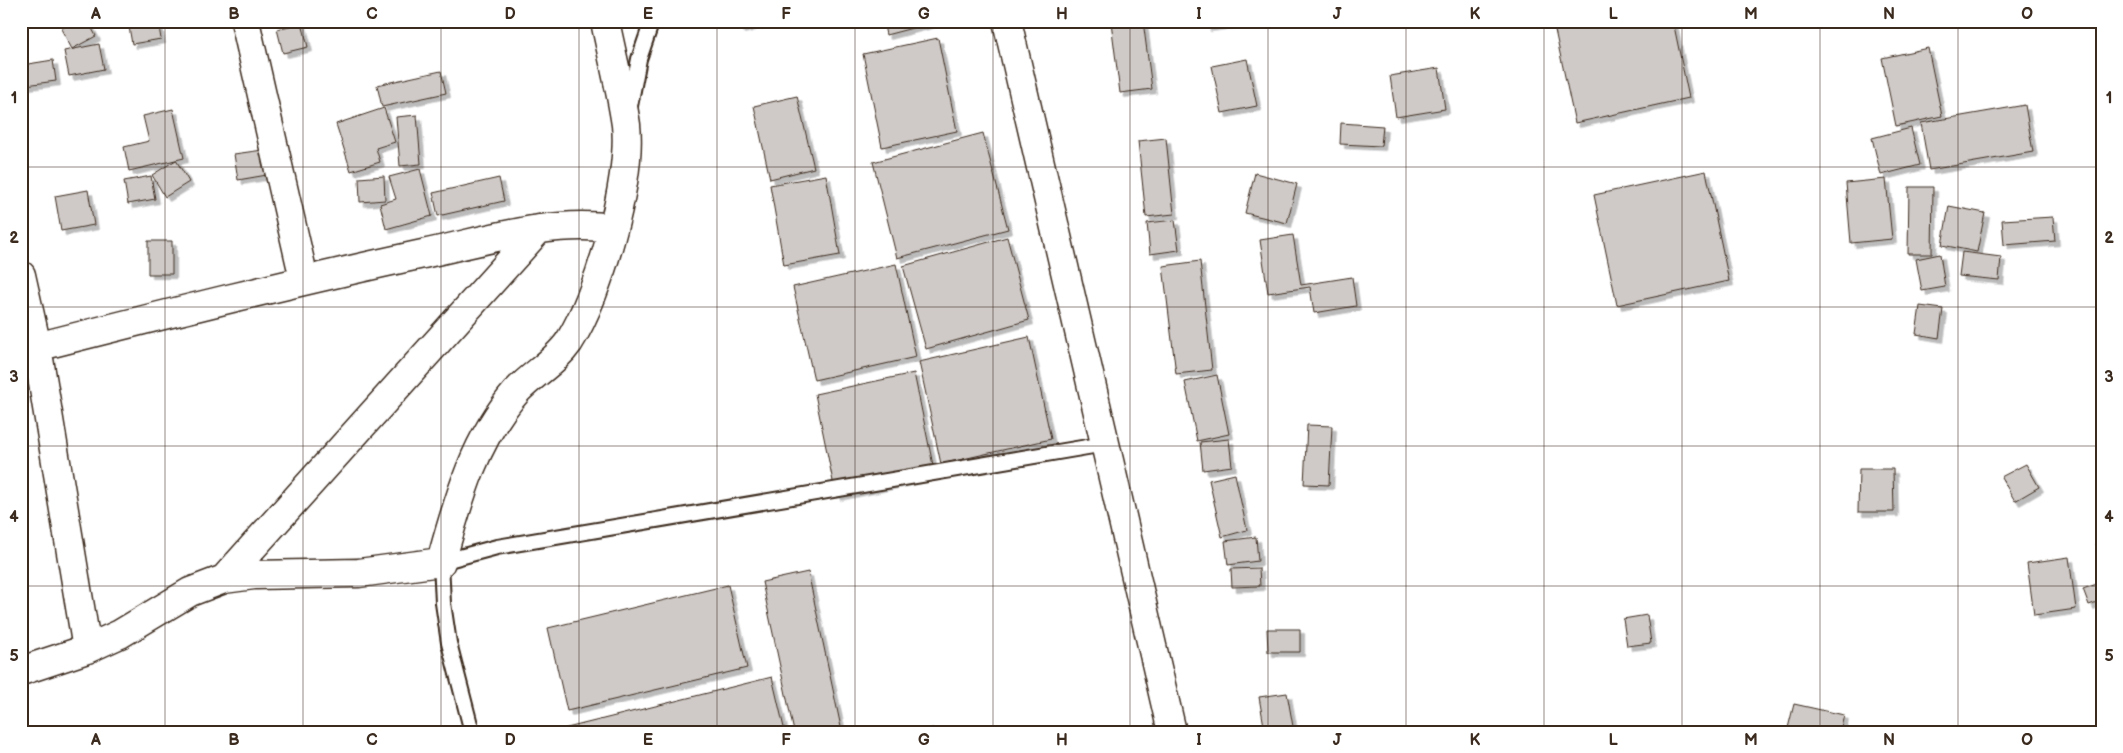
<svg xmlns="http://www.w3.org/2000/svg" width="2123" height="753" font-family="'Balsamiq Sans',sans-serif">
  <defs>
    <filter id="shadow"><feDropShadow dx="4.5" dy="4.5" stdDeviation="0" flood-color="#0004"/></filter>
  </defs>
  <rect width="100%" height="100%" fill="#fff"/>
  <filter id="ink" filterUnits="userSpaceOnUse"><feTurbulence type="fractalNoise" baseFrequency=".02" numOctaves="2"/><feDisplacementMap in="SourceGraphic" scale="10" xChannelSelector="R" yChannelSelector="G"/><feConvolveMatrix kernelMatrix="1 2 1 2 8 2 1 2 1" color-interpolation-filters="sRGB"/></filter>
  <g filter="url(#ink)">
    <!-- building -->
    <path fill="#cfcac7" stroke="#3b2a1e" filter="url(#shadow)" d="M74 21H88L96 36 72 49 61 29Z
      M128 21H158L161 39 132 44Z
      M738 21H768L740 29Z
      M883 21H939L886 35Z
      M1119 21H1143L1152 89 1120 93 1111 22Z
      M1205 21H1235V23L1206 27Z
      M1553 21H1673L1689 98 1575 123Z
      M302 23 308 47 283 53 277 29Z
      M938 38 957 131 882 147 863 54Z
      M99 44 104 69 69 76 64 51Z
      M1928 48 1942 116 1896 126 1882 58Z
      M1247 59 1257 106 1222 113 1212 66Z
      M53 60 56 81 26 85 22 65Z
      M1439 68 1445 109 1396 117 1390 76Z
      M441 71 446 93 382 107 377 85Z
      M797 96 814 168 770 179 754 106Z
      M2025 105 2033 152 1929 170 1921 123Z
      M384 108 395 142 376 148 380 162 351 171 336 124Z
      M173 109 184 158 129 171 124 147 149 141 143 116Z
      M417 115 421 164 400 166 396 117Z
      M1341 123 1383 126 1381 146 1340 144Z
      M2102 126V152H2099Z
      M1911 128 1920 165 1881 175 1872 138Z
      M983 133 1008 229 897 258 873 162Z
      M1166 138 1174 214 1146 217 1138 141Z
      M263 150 267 175 238 180 234 154Z
      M176 160 189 182 165 197 152 175Z
      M420 169 432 216 386 229 380 204 396 199 389 177Z
      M1706 171 1729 281 1617 305 1594 195Z
      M1255 173 1297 184 1287 223 1245 213Z
      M826 175 840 255 784 265 770 185Z
      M151 176 155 199 128 204 124 181Z
      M384 176 385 200 360 202 359 178Z
      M499 178 504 201 438 216 433 193Z
      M1886 179 1892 239 1851 243 1846 183Z
      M1909 187H1933L1932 254H1908Z
      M88 190 94 225 61 231 55 196Z
      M1949 206 1985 213 1977 252 1942 245Z
      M2053 217 2055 241 2004 245 2002 220Z
      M1175 220 1179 250 1150 254 1147 223Z
      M1293 235 1301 285 1352 277 1356 306 1314 313 1310 287 1268 293 1260 240Z
      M1007 237 1029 320 926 349 903 266Z
      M148 241H172V274H148Z
      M1962 252 2001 257 1999 280 1959 276Z
      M1940 254 1945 287 1922 291 1916 259Z
      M1200 261 1212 370 1176 374 1163 266Z
      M896 264 916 357 814 380 793 287Z
      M1920 306 1943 309 1939 338 1916 334Z
      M1029 337 1051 439 941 464 919 362Z
      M914 373 935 475 836 496 815 394Z
      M1217 375 1229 434 1197 441 1185 382Z
      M1307 425 1332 426 1329 485 1304 484Z
      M1229 439 1232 466 1203 470 1200 442Z
      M2026 464 2039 487 2015 501 2001 477Z
      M1859 469H1893L1894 512H1858Z
      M1235 474 1247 530 1222 537 1209 480Z
      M1256 537 1258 561 1228 565 1225 541Z
      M2102 541V561L2096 544Z
      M2069 557 2076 609 2034 615 2027 563Z
      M1259 568 1260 586 1232 587 1231 569Z
      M808 572 842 732H794L762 582Z
      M2102 582V600L2089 605 2083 589Z
      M728 585 747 668 567 711 548 628Z
      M1647 615 1651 643 1627 646 1623 619Z
      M1267 629H1300V652H1268Z
      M772 677 785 732H563V729Z
      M1287 693 1294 732H1265L1259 697Z
      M1794 704 1844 715 1840 732H1787Z
      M933 728 934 732H915Z"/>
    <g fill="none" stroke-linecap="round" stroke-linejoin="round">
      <!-- service casing -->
      <g stroke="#3b2a1e" stroke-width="18">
        <path id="service" d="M630 106 639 59 652 21
          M472 732 449 643 443 603 441 562 497 547 1105 444"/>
      </g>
      <!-- minor casing -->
      <g stroke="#3b2a1e" stroke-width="31">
        <path id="minor" d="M245 21 304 279
          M1007 21 1172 732
          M21 275 37 347 87 649
          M21 351C155 317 288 283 423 254 485 241 549 219 613 228
          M224 579 254 575 359 573 441 562C458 501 474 440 517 391 533 374 555 362 569 342 599 295 632 180 626 125 621 90 612 56 605 21
          M21 671 87 649 120 634 190 592 224 579 539 229"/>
      </g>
      <!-- service -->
      <use href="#service" stroke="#fff" stroke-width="14"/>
      <!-- minor -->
      <use href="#minor" stroke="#fff" stroke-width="28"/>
    </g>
  </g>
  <!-- grid -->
  <path fill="none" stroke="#3b2a1e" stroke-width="1" stroke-opacity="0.55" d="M165 21V732M303 21V732M441 21V732M579 21V732M717 21V732M855 21V732M993 21V732M1130 21V732M1268 21V732M1406 21V732M1544 21V732M1682 21V732M1820 21V732M1958 21V732M21 167H2102M21 307H2102M21 446H2102M21 586H2102"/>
  <!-- margin -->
  <rect width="2123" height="753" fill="none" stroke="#fff" stroke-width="55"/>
  <rect x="28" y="28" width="2068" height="698" fill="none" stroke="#3b2a1e" stroke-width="2"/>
  <g font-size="16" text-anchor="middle" font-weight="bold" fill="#3b2a1e">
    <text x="96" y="19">A</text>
    <text x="234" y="19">B</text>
    <text x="372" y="19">C</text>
    <text x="510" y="19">D</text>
    <text x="648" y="19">E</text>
    <text x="786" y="19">F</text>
    <text x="924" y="19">G</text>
    <text x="1062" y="19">H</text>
    <text x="1199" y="19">I</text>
    <text x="1337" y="19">J</text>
    <text x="1475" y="19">K</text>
    <text x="1613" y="19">L</text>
    <text x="1751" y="19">M</text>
    <text x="1889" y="19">N</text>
    <text x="2027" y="19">O</text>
    <text x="14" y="103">1</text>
    <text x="2109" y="103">1</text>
    <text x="14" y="243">2</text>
    <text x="2109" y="243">2</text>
    <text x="14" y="382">3</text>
    <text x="2109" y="382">3</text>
    <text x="14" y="522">4</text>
    <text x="2109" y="522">4</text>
    <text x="14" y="661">5</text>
    <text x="2109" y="661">5</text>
    <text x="96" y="745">A</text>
    <text x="234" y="745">B</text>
    <text x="372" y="745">C</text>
    <text x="510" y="745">D</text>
    <text x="648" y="745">E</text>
    <text x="786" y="745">F</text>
    <text x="924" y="745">G</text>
    <text x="1062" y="745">H</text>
    <text x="1199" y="745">I</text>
    <text x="1337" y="745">J</text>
    <text x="1475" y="745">K</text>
    <text x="1613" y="745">L</text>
    <text x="1751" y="745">M</text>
    <text x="1889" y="745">N</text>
    <text x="2027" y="745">O</text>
  </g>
</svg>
